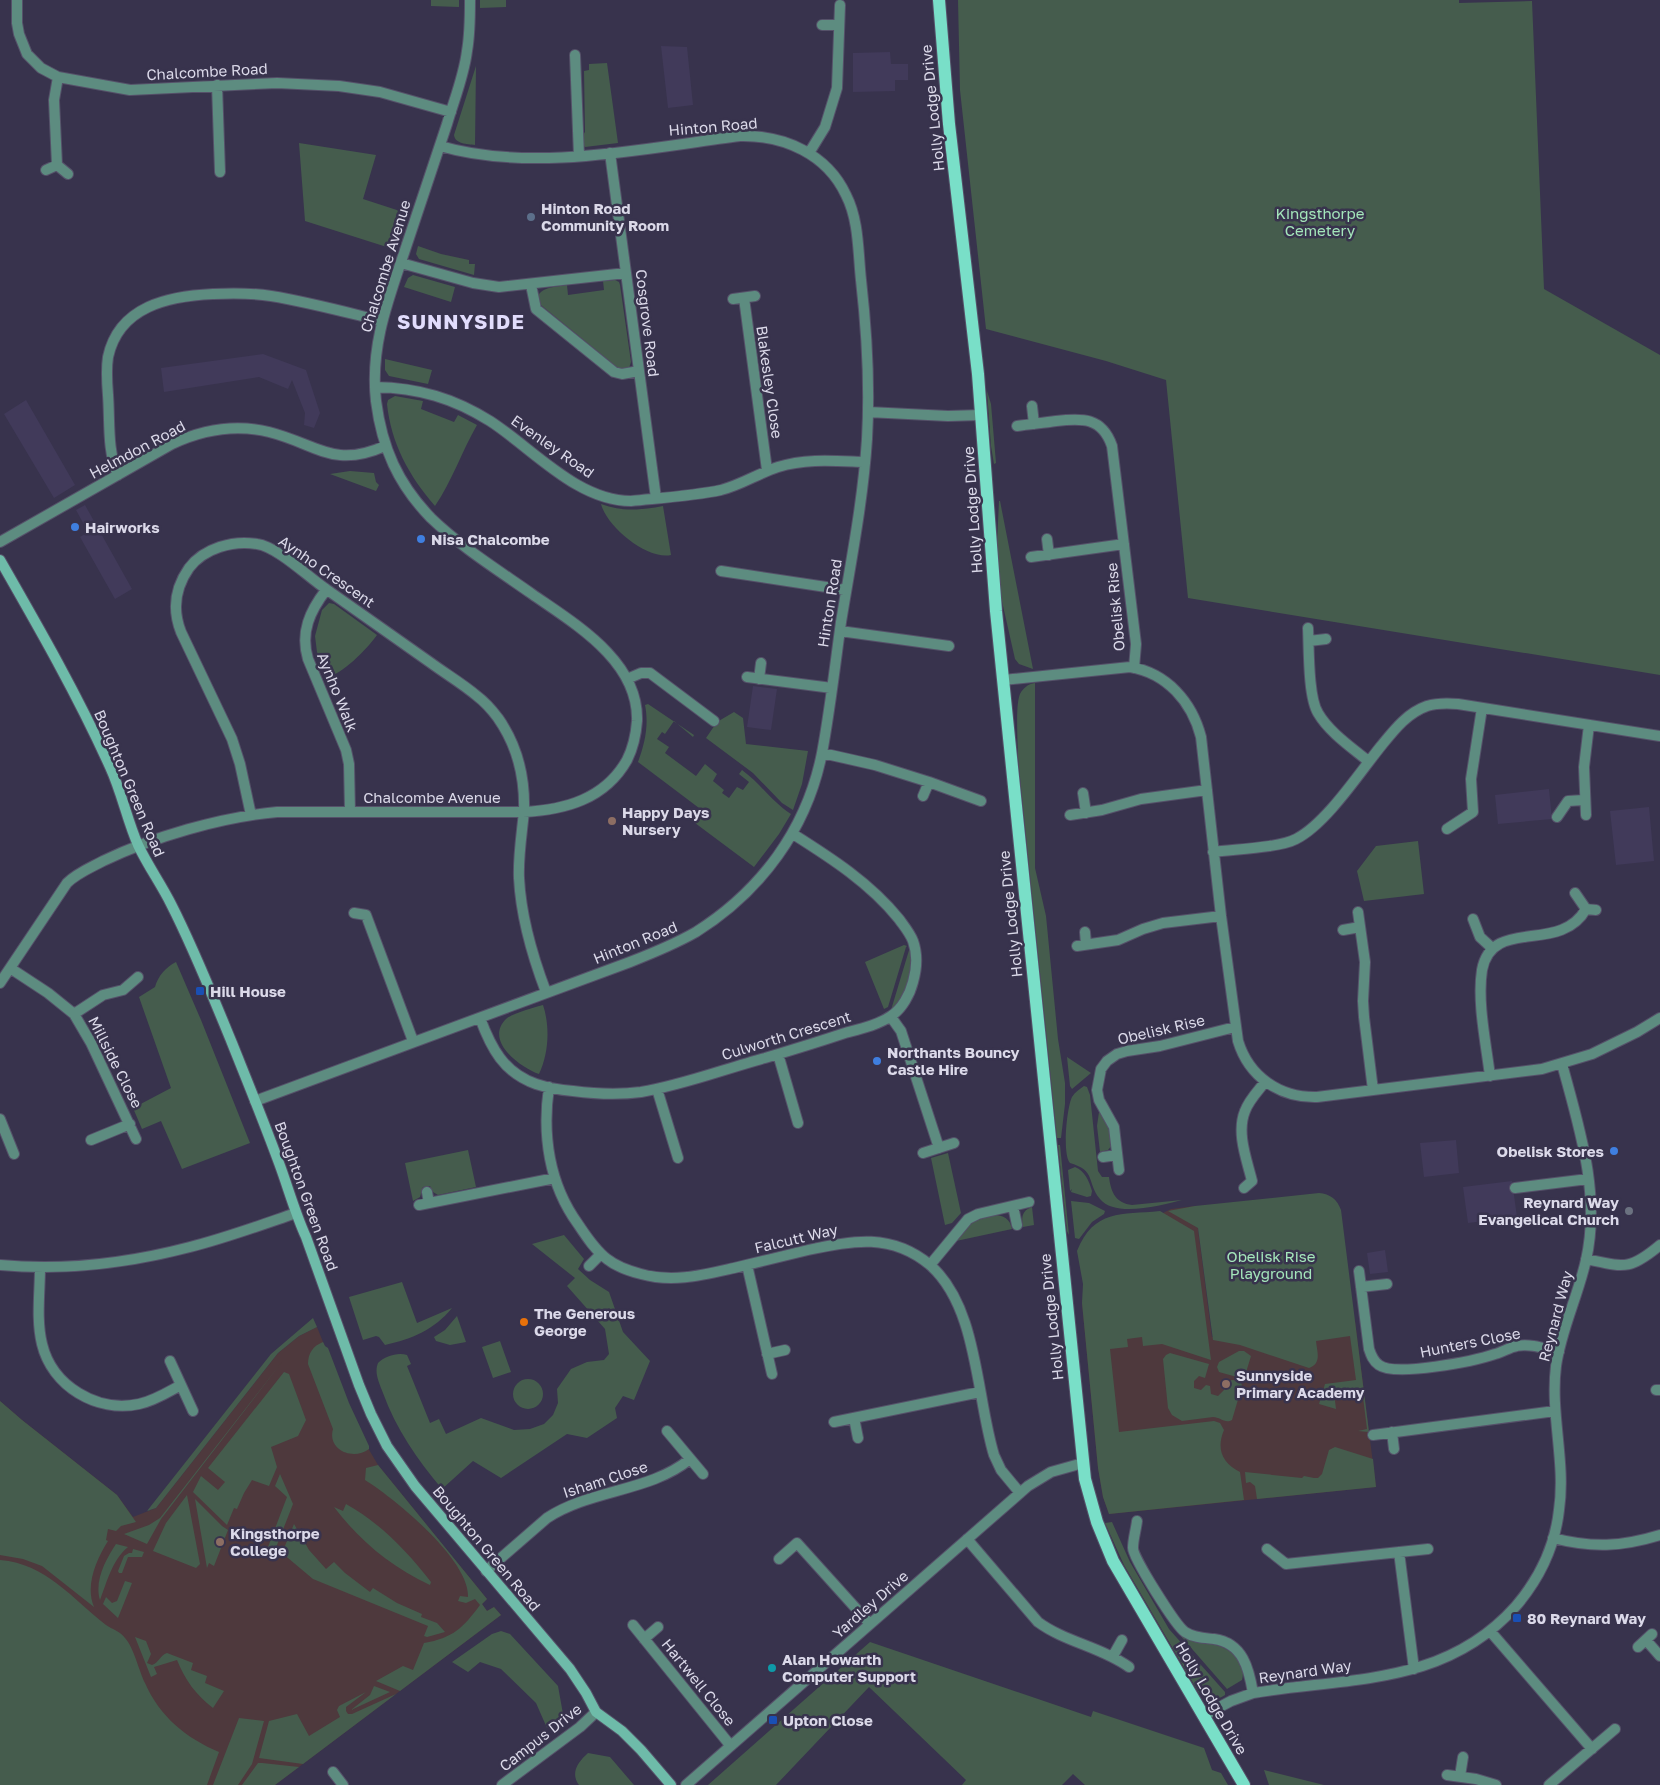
<svg xmlns="http://www.w3.org/2000/svg" width="1660" height="1785" font-family="'Golos Text',sans-serif">
  <rect width="100%" height="100%" fill="#38334d"/>
  <!-- built -->
  <path fill="#413a5a" d="M661 46 687 47 693 105 668 108Z
    M890 52 891 64H908V80H895V91L853 92V53Z
    M263 354 306 370 320 413 314 428 304 425 305 413 292 380 288 389 259 377 164 392 161 368Z
    M26 400 75 485 54 498 4 414Z
    M85 505 132 589 115 599 80 537 88 532 76 510Z
    M753 686 777 689 771 730 747 727Z
    M1549 789 1552 819 1498 824 1495 795Z
    M1649 807 1654 861 1616 865 1610 811Z
    M1456 1140 1459 1173 1424 1177 1420 1143Z
    M1512 1181 1517 1217 1468 1223 1463 1187Z
    M1385 1250 1388 1272 1370 1274 1367 1253Z"/>
  <!-- education -->
  <path fill="#4e393d" d="M1195 1206 1212 1337 1355 1321 1376 1487 1109 1514 1103 1497 1098 1468 1082 1303 1096 1246 1171 1209Z
    M317 1327 361 1436 378 1465 487 1599 482 1604 487 1611 494 1607 501 1615 275 1785H0V1401L22 1420 117 1495 133 1517 156 1508 278 1353 299 1336Z"/>
  <!-- green -->
  <path fill="#455c4d" d="M431 0H459V7L431 6Z
    M480 0H506V7L480 8Z
    M958 0H1459V3L1532 1 1544 289 1660 355V675L1188 598 1166 380 1106 361 986 329 960 90Z
    M607 63 618 143 585 147 583 145 581 138 585 132 584 71 589 70V64Z
    M476 66 475 145C467 144 455 144 454 135Z
    M299 143 376 155 363 199 406 213 393 249 305 221Z
    M418 246 441 254 469 260V264H475L474 275 419 259 416 254Z
    M413 275 455 287 451 302 404 287 408 278Z
    M615 280 619 282 620 285 631 362 629 368 623 369 618 368 542 306 539 303 537 297C543 286 556 287 567 285L568 295 604 290 603 281Z
    M385 359 432 370 428 384 389 376 385 370Z
    M987 391 991 404 996 463 994 464 991 446Z
    M395 396 423 401 421 409 454 422 458 415 477 425C462 451 452 481 435 506 409 476 391 443 387 404L388 400Z
    M350 471 374 473 376 482 379 485 376 491 330 474Z
    M999 501H1000L1033 669 1019 664 1015 659 1001 597 997 544Z
    M601 504C622 512 642 510 663 506L671 555C647 560 607 527 601 504Z
    M329 603 334 604 377 635C367 649 342 675 325 678L317 652 315 636 322 610Z
    M1035 683V868L1046 916 1058 1039 1065 1083V1104L1061 1138H1057L1018 758C1018 743 1015 706 1020 694 1023 688 1028 684 1035 683Z
    M648 704 694 735 693 737 674 721 665 734 662 732 657 739 669 747 665 753 696 776 705 764 717 774 713 781 724 790 722 793 729 798 737 787 743 790 749 782 739 774 742 770C760 783 772 802 791 814L779 834 754 867 691 820 699 808 638 762C645 743 649 725 645 705Z
    M734 712 743 718 746 744 808 751 802 784 793 810 782 803 753 773 706 738 717 722Z
    M1418 841 1424 894 1364 901 1357 871 1376 846Z
    M904 945 907 946 906 947 888 1007 884 1009 865 962Z
    M910 947C916 970 907 994 891 1010Z
    M176 962 201 1020 250 1143 182 1169 161 1121 142 1129 133 1108 171 1088 139 997 155 987C158 976 166 967 176 962Z
    M543 1005C550 1026 549 1053 539 1074 520 1067 484 1041 506 1019 513 1013 533 1008 543 1005Z
    M1067 1057 1091 1073 1072 1089 1070 1086Z
    M1084 1086 1087 1087 1090 1095 1098 1171 1102 1177H1109C1111 1193 1116 1203 1132 1205L1182 1200C1162 1205 1115 1218 1100 1199 1086 1182 1097 1171 1070 1163 1062 1154 1067 1107 1072 1097 1075 1092 1080 1089 1084 1086Z
    M1099 1112 1109 1126 1113 1144 1108 1150 1100 1152 1097 1126Z
    M1058 1145H1060L1069 1235 1067 1231Z
    M468 1150 476 1187 438 1195 433 1192 430 1186 423 1187 420 1197 413 1201 405 1163Z
    M948 1153 961 1213 952 1223 945 1225 931 1158Z
    M1075 1167C1085 1171 1089 1181 1092 1191L1091 1196 1087 1197 1071 1192 1072 1189 1070 1191 1068 1170Z
    M1319 1193C1330 1194 1337 1199 1341 1210L1369 1432 1358 1431 1367 1429 1362 1389 1342 1390V1392L1334 1393 1336 1409 1319 1404 1325 1384 1356 1380 1350 1336 1316 1341C1317 1352 1322 1363 1309 1368L1240 1345 1213 1340 1198 1228 1168 1211 1195 1206Z
    M1071 1201 1089 1203 1105 1211 1104 1214 1092 1222 1079 1239 1075 1238Z
    M1032 1207 1034 1225 1023 1227C1021 1218 1022 1210 1032 1207Z
    M1160 1211 1194 1231 1211 1360 1162 1344 1143 1346 1142 1337 1127 1339 1128 1347 1110 1349 1119 1432 1214 1421 1220 1423 1224 1430C1216 1449 1222 1463 1240 1472L1244 1500 1109 1514 1103 1497 1098 1468 1082 1303 1083 1284 1077 1251C1094 1209 1121 1215 1160 1211Z
    M993 1215C1004 1215 1010 1219 1012 1229L956 1241 972 1222Z
    M564 1235 584 1259 578 1269 590 1280 609 1292 623 1332 650 1361 634 1400 623 1396 615 1408 617 1418 587 1438 567 1434 501 1478 473 1461 442 1489C417 1459 396 1429 383 1393 379 1382 374 1373 378 1363 385 1356 398 1352 407 1355L411 1364 407 1366 430 1423 439 1419 446 1434 481 1418 514 1430 530 1429 544 1424 553 1415 558 1403 557 1389 571 1369 587 1362 604 1360 609 1354 605 1329 567 1286 575 1278 532 1244Z
    M402 1282 417 1323 452 1308C434 1330 412 1339 385 1345L379 1337 376 1336 363 1340 349 1297Z
    M457 1316 466 1342 450 1345 436 1341 434 1337 445 1330Z
    M313 1318 317 1327 299 1336 278 1353 156 1508 147 1511 271 1354Z
    M500 1341 511 1372 493 1378 482 1347Z
    M323 1342 325 1346 328 1348 349 1403 369 1446V1449C353 1461 327 1450 333 1429L308 1364C308 1353 313 1346 323 1342Z
    M1239 1351H1244L1251 1356 1244 1379 1219 1372 1217 1367 1219 1362Z
    M1170 1353 1209 1364 1205 1378 1199 1376 1194 1381V1388L1201 1390 1206 1385 1210 1386 1211 1394 1218 1396 1224 1390V1385L1227 1381 1233 1380 1241 1382 1242 1386 1232 1420C1225 1424 1220 1417 1213 1417L1182 1421 1172 1415 1168 1408 1163 1359 1166 1355Z
    M282 1362 161 1519 147 1544 124 1534 149 1525 160 1518Z
    M284 1372 289 1374 306 1420 298 1436 271 1447 277 1467 269 1486 252 1480 244 1493 237 1509 234 1508 227 1525 193 1492 201 1476 218 1490 225 1482 208 1468Z
    M513 1394a15 15 0 1 1 30 0a15 15 0 1 1-30 0Z
    M0 1401 22 1420 117 1495 136 1522 121 1526 116 1531 108 1529 106 1540 108 1541C96 1560 85 1586 94 1607L42 1566 23 1559 0 1555Z
    M1335 1447 1373 1459 1376 1487 1257 1499 1255 1486 1250 1482 1246 1483 1245 1472 1302 1478 1304 1476 1314 1478H1318L1322 1474 1329 1450Z
    M378 1465 487 1599 482 1604 487 1611 494 1607 501 1615 400 1691 376 1681 403 1666 413 1670 424 1643C453 1638 463 1628 480 1605L475 1599 466 1603 458 1601 460 1596 468 1597C470 1560 394 1498 365 1480L366 1468Z
    M280 1474 293 1504 275 1550 268 1547 287 1497 275 1486Z
    M187 1495 200 1564 196 1568 153 1551 166 1523Z
    M195 1499 222 1526 228 1530 214 1566 209 1563 207 1568Z
    M346 1504C380 1523 407 1551 431 1582L430 1585C390 1566 360 1541 334 1507L343 1511Z
    M1112 1522 1130 1562 1169 1629 1225 1692V1695C1216 1701 1208 1700 1199 1693L1124 1565 1105 1523Z
    M294 1524 309 1550 326 1569 334 1562 345 1573 370 1592 373 1588 397 1603 422 1614 421 1617 437 1623 445 1632 427 1637 424 1636 428 1626 313 1579 282 1553Z
    M116 1544 128 1547C112 1560 107 1582 100 1600 94 1581 106 1559 116 1544Z
    M133 1549 144 1552 142 1557H128L122 1573H119L118 1571 124 1556 129 1553H132Z
    M0 1560C47 1564 71 1598 106 1625 112 1629 121 1632 125 1638 134 1648 139 1671 145 1683 160 1717 186 1738 219 1752L207 1785H0Z
    M125 1581 132 1583 118 1618 103 1604 106 1597 112 1603 117 1601Z
    M501 1631 510 1634 558 1686 563 1714 547 1728 536 1703 501 1669 480 1662 468 1672 452 1662 492 1634Z
    M1179 1634C1201 1647 1223 1638 1239 1661 1243 1667 1244 1673 1242 1680L1227 1689Z
    M135 1637 146 1641 151 1654 147 1663 152 1665C159 1663 160 1655 167 1653L193 1663 191 1670 207 1676 205 1683 224 1691 213 1708C196 1695 185 1680 177 1660L154 1667 157 1674 151 1677Z
    M870 1642 1091 1717 1093 1711 1204 1748 1212 1770 1221 1773 1228 1785H1085L1073 1774 1062 1785H962L966 1780 869 1687 776 1785H708Z
    M374 1686 390 1692 351 1710 370 1695Z
    M366 1692 346 1707V1711L348 1714H352L396 1694 303 1764 259 1758 269 1721 297 1714 309 1736 340 1717 337 1710 339 1706Z
    M239 1718 264 1721 252 1764 238 1785H213Z
    M588 1753 610 1757 634 1785H579C570 1773 578 1762 588 1753Z
    M258 1763H262L299 1767 275 1785H242Z
    M1264 1770 1324 1785H1269Z"/>
  <g fill="none" stroke-linecap="round" stroke-linejoin="round">
    <!-- street casing -->
    <g stroke="#555169" stroke-width="12">
      <path id="street" d="M17 0V23L19 34 27 54 41 68 58 77 130 90 277 83 339 86 380 92 451 112
        M822 25H839
        M575 55 579 156
        M58 77 54 100 57 165 68 174
        M217 85 220 172
        M610 153 656 498
        M809 153 825 127 837 88 840 5
        M46 170 57 165
        M401 263 473 283 499 287 626 273
        M531 285 536 309 614 372 622 374 639 371
        M744 298 767 470
        M733 299 755 296
        M375 387C419 388 453 398 490 421 532 448 577 501 631 501 660 498 693 496 721 490 741 485 759 473 778 467 806 458 836 461 865 462
        M1032 406 1034 424
        M868 412 948 416 981 415
        M1017 426C1030 424 1043 423 1056 421 1082 418 1102 417 1112 446L1136 644 1134 668
        M118 475C107 451 110 421 108 395 107 383 106 370 108 357 119 306 169 296 213 294 233 293 252 293 271 296 308 302 345 312 382 321
        M1047 539 1049 555
        M0 542 172 444C202 430 236 424 269 432 317 444 333 469 385 446
        M1031 557 1124 544
        M721 571 846 590
        M326 590C310 611 300 632 308 659L346 750 349 764 350 812
        M1308 628C1309 648 1308 697 1318 713 1329 732 1351 747 1368 761
        M840 631 949 646
        M1309 641 1326 639
        M747 677 832 688
        M627 679 641 673H650L714 721
        M759 679 761 663
        M1003 680 1130 667C1167 673 1192 702 1201 737L1221 916 1238 1041C1249 1077 1280 1098 1317 1097L1542 1069 1592 1054 1637 1032 1660 1018
        M822 753 875 765 929 782 981 801
        M1083 793 1086 813
        M923 796 929 782
        M251 815 240 764 232 739 181 632C172 609 175 588 189 568 204 548 233 540 257 544 278 547 308 577 326 589 361 614 396 638 431 663 446 674 463 684 477 696 485 702 492 710 498 718 517 745 525 778 524 811 522 833 518 856 519 878 521 918 532 955 546 992
        M1070 815 1102 810 1141 799 1207 790
        M1586 815 1584 767 1589 725
        M1557 817 1568 801 1584 800
        M1447 829 1473 812 1471 779 1482 708
        M1213 852C1234 849 1279 848 1296 839 1326 824 1360 772 1381 746 1394 730 1407 713 1427 706 1437 703 1447 703 1458 704L1660 736
        M1575 893 1586 909 1596 910
        M1358 912 1365 962 1363 1001 1364 1017 1373 1090
        M354 913 366 915 413 1041
        M1473 919 1480 937 1492 948
        M1343 930 1360 927
        M1085 932 1086 944
        M1077 946 1118 940 1143 929 1163 923 1221 916
        M10 968 48 993 74 1014 91 1043 136 1139
        M0 983 67 883C77 873 90 868 103 861 153 837 221 817 277 812H523C565 810 605 799 627 760 633 748 636 735 637 721 639 661 575 624 532 594 498 570 461 547 431 518 398 484 382 448 376 401 370 348 387 303 404 253 418 210 433 167 447 124 454 100 464 76 467 51 470 34 470 17 470 0
        M74 1014 103 995 123 990 138 977
        M891 1017 901 1031 939 1148
        M480 1018C491 1048 504 1073 536 1084 548 1088 561 1090 573 1091 596 1094 619 1095 641 1092 683 1085 724 1069 765 1058 792 1050 818 1042 845 1033 860 1029 878 1025 891 1016 902 1009 910 994 913 982 917 968 918 955 913 941 910 933 904 926 899 919 870 883 831 858 793 834
        M778 1054 798 1123
        M1490 1076C1486 1043 1477 1002 1482 970 1492 916 1560 955 1586 909
        M549 1087C542 1135 549 1184 578 1224 586 1236 595 1250 607 1259 617 1267 629 1271 641 1274 673 1283 703 1275 734 1268 759 1262 783 1256 808 1250 852 1240 892 1233 930 1265 978 1307 976 1396 994 1455L1001 1470 1020 1493
        M657 1089 678 1158
        M255 1101 630 962C653 953 675 944 696 932 761 891 807 829 822 753 830 710 835 666 841 622 851 561 863 501 867 439 870 386 867 333 861 280 858 252 859 220 846 195 827 154 784 135 740 136 645 148 533 173 440 146
        M0 1119 14 1154
        M91 1140 130 1124
        M923 1153 954 1143
        M1103 1157 1117 1155
        M1119 1170 1114 1127 1099 1100 1097 1090 1101 1069 1107 1061 1117 1054 1127 1051 1160 1046 1235 1027
        M1244 1188 1252 1181C1247 1160 1236 1133 1245 1111 1249 1100 1258 1091 1265 1082
        M1515 1188 1588 1179
        M427 1192 429 1203
        M419 1205 555 1178
        M1013 1206 1017 1225
        M1586 1259C1624 1267 1629 1271 1660 1245
        M0 1265C63 1271 129 1263 190 1247 226 1238 261 1225 296 1213
        M747 1265 772 1374
        M930 1265 968 1219 978 1214 1029 1202
        M589 1266 601 1254
        M40 1267C40 1292 36 1320 42 1344 52 1386 97 1413 139 1404 154 1401 168 1392 181 1385
        M1359 1271 1369 1349C1371 1355 1373 1361 1379 1365 1395 1377 1475 1361 1495 1354 1503 1352 1510 1347 1517 1346 1530 1343 1546 1349 1559 1352
        M1361 1287 1387 1284
        M767 1354 785 1350
        M170 1361 193 1411
        M1656 1390H1660
        M854 1418 858 1438
        M834 1422 980 1392
        M667 1431 703 1474
        M1392 1432 1394 1449
        M1373 1435 1555 1411
        M1137 1521C1136 1530 1133 1539 1133 1548 1133 1558 1176 1626 1185 1632 1194 1638 1204 1638 1214 1639 1243 1643 1249 1669 1253 1693
        M1553 1538C1592 1548 1621 1547 1660 1535
        M967 1539 1038 1622C1065 1642 1101 1647 1129 1667
        M1267 1549 1286 1564 1428 1549
        M1399 1552 1414 1669
        M779 1559 797 1543 870 1624
        M486 1571 547 1518C591 1489 650 1492 690 1459
        M633 1625 730 1745
        M1490 1631 1592 1749
        M644 1639 658 1627
        M1646 1640 1660 1656
        M1638 1647 1652 1634
        M1113 1656 1122 1640
        M1203 1716 1231 1701 1253 1693C1350 1677 1445 1686 1516 1606 1539 1579 1555 1546 1559 1510 1566 1462 1550 1414 1556 1366 1561 1330 1578 1296 1586 1260 1601 1194 1579 1127 1562 1064
        M333 1772 343 1785
        M1447 1775 1476 1779 1496 1785
        M1460 1776 1463 1757
        M502 1785 580 1727 596 1712
        M686 1785 1028 1486 1051 1472 1083 1463
        M1549 1785 1615 1729"/>
    </g>
    <!-- secondary casing -->
    <g stroke="#555169" stroke-width="12">
      <path id="secondary" d="M0 560C39 628 78 696 110 767 122 793 127 820 138 845 148 866 161 884 171 904 194 949 213 997 232 1043 248 1083 264 1122 279 1163 288 1187 295 1213 306 1237L359 1385 371 1414 387 1446 415 1486 570 1669 586 1693 596 1712 622 1731 641 1750 671 1785"/>
    </g>
    <!-- primary casing -->
    <g stroke="#555169" stroke-width="14">
      <path id="primary" d="M939 0 949 124 978 374 996 611 1085 1479 1097 1522 1113 1561 1244 1785"/>
    </g>
    <!-- street -->
    <use href="#street" stroke="#5d8c80" stroke-width="10"/>
    <!-- secondary -->
    <use href="#secondary" stroke="#6ebba9" stroke-width="10"/>
    <!-- primary -->
    <use href="#primary" stroke="#79dfc8" stroke-width="12"/>
  </g>
  <!-- markers -->
  <circle fill="#5c6f8a" stroke="#38334d" stroke-width="2" cx="531" cy="217" r="5"/>
  <g fill="#3f7fe0" stroke="#38334d" stroke-width="2">
    <circle cx="75" cy="527" r="5"/>
    <circle cx="421" cy="539" r="5"/>
    <circle cx="877" cy="1061" r="5"/>
    <circle cx="1614" cy="1151" r="5"/>
  </g>
  <g fill="#8d6e63" stroke="#38334d" stroke-width="2">
    <circle cx="612" cy="821" r="5"/>
    <circle cx="1226" cy="1384" r="5"/>
    <circle cx="220" cy="1542" r="5"/>
  </g>
  <g fill="#1a4fb4" stroke="#38334d" stroke-width="2">
    <rect x="195" y="986" width="10" height="10" rx="2.5"/>
    <rect x="1512" y="1613" width="10" height="10" rx="2.5"/>
    <rect x="768" y="1715" width="10" height="10" rx="2.5"/>
  </g>
  <circle fill="#6b7280" stroke="#38334d" stroke-width="2" cx="1629" cy="1211" r="5"/>
  <circle fill="#e8710a" stroke="#38334d" stroke-width="2" cx="524" cy="1322" r="5"/>
  <circle fill="#0f9aa8" stroke="#38334d" stroke-width="2" cx="772" cy="1668" r="5"/>
  <g text-anchor="middle" dominant-baseline="central" stroke-width="5" stroke-linejoin="round" paint-order="stroke">
    <!-- street labels -->
    <g font-size="15" fill="#dbd9e9" stroke="#38334d">
      <text transform="translate(207 71) rotate(-3)">Chalcombe Road</text>
      <text transform="translate(932 108) rotate(-96)">Holly Lodge Drive</text>
      <text transform="translate(713 126) rotate(-5)">Hinton Road</text>
      <text transform="translate(385 266) rotate(-73)">Chalcombe Avenue</text>
      <text transform="translate(648 323) rotate(83)">Cosgrove Road</text>
      <text transform="translate(770 382) rotate(82)">Blakesley Close</text>
      <text transform="translate(553 446) rotate(35)">Evenley Road</text>
      <text transform="translate(137 449) rotate(-28)">Helmdon Road</text>
      <text transform="translate(972 510) rotate(-94)">Holly Lodge Drive</text>
      <text transform="translate(327 571) rotate(35)">Aynho Crescent</text>
      <text transform="translate(829 603) rotate(-81)">Hinton Road</text>
      <text transform="translate(1115 607) rotate(-95)">Obelisk Rise</text>
      <text transform="translate(338 692) rotate(68)">Aynho Walk</text>
      <text transform="translate(130 783) rotate(67)">Boughton Green Road</text>
      <text x="432" y="797">Chalcombe Avenue</text>
      <text transform="translate(1010 914) rotate(-96)">Holly Lodge Drive</text>
      <text transform="translate(635 942) rotate(-22)">Hinton Road</text>
      <text transform="translate(1161 1029) rotate(-13)">Obelisk Rise</text>
      <text transform="translate(786 1035) rotate(-17)">Culworth Crescent</text>
      <text transform="translate(116 1062) rotate(63)">Millside Close</text>
      <text transform="translate(307 1196) rotate(70)">Boughton Green Road</text>
      <text transform="translate(796 1238) rotate(-13)">Falcutt Way</text>
      <text transform="translate(1555 1316) rotate(-75)">Reynard Way</text>
      <text transform="translate(1051 1317) rotate(-96)">Holly Lodge Drive</text>
      <text transform="translate(1470 1342) rotate(-11)">Hunters Close</text>
      <text transform="translate(605 1479) rotate(-18)">Isham Close</text>
      <text transform="translate(487 1548) rotate(50)">Boughton Green Road</text>
      <text transform="translate(870 1604) rotate(-41)">Yardley Drive</text>
      <text transform="translate(1305 1671) rotate(-8)">Reynard Way</text>
      <text transform="translate(699 1682) rotate(51)">Hartwell Close</text>
      <text transform="translate(1212 1698) rotate(60)">Holly Lodge Drive</text>
      <text transform="translate(540 1737) rotate(-38)">Campus Drive</text>
    </g>
    <!-- poi labels -->
    <g font-size="15" font-weight="bold" fill="#dbd9e9" stroke="#38334d" text-anchor="start">
      <text x="541" y="208">Hinton Road<tspan x="541" dy="17">Community Room</tspan></text>
      <text x="85" y="527">Hairworks</text>
      <text x="431" y="539">Nisa Chalcombe</text>
      <text x="622" y="812">Happy Days<tspan x="622" dy="17">Nursery</tspan></text>
      <text x="210" y="991">Hill House</text>
      <text x="887" y="1052">Northants Bouncy<tspan x="887" dy="17">Castle Hire</tspan></text>
      <text x="1604" y="1151" text-anchor="end">Obelisk Stores</text>
      <text x="1619" y="1202" text-anchor="end">Reynard Way<tspan x="1619" dy="17">Evangelical Church</tspan></text>
      <text x="534" y="1313">The Generous<tspan x="534" dy="17">George</tspan></text>
      <text x="1236" y="1375">Sunnyside<tspan x="1236" dy="17">Primary Academy</tspan></text>
      <text x="230" y="1533">Kingsthorpe<tspan x="230" dy="17">College</tspan></text>
      <text x="1527" y="1618">80 Reynard Way</text>
      <text x="782" y="1659">Alan Howarth<tspan x="782" dy="17">Computer Support</tspan></text>
      <text x="783" y="1720">Upton Close</text>
    </g>
    <!-- park labels -->
    <g font-size="15" fill="#a4e6ba" stroke="#38334d">
      <text x="1320" y="213">Kingsthorpe<tspan x="1320" dy="17">Cemetery</tspan></text>
      <text x="1271" y="1256">Obelisk Rise<tspan x="1271" dy="17">Playground</tspan></text>
    </g>
    <!-- district labels -->
    <g font-size="20" font-weight="bold" letter-spacing="1" fill="#e1dcfc" stroke="#38334d">
      <text x="461" y="321">SUNNYSIDE</text>
    </g>
  </g>
</svg>
